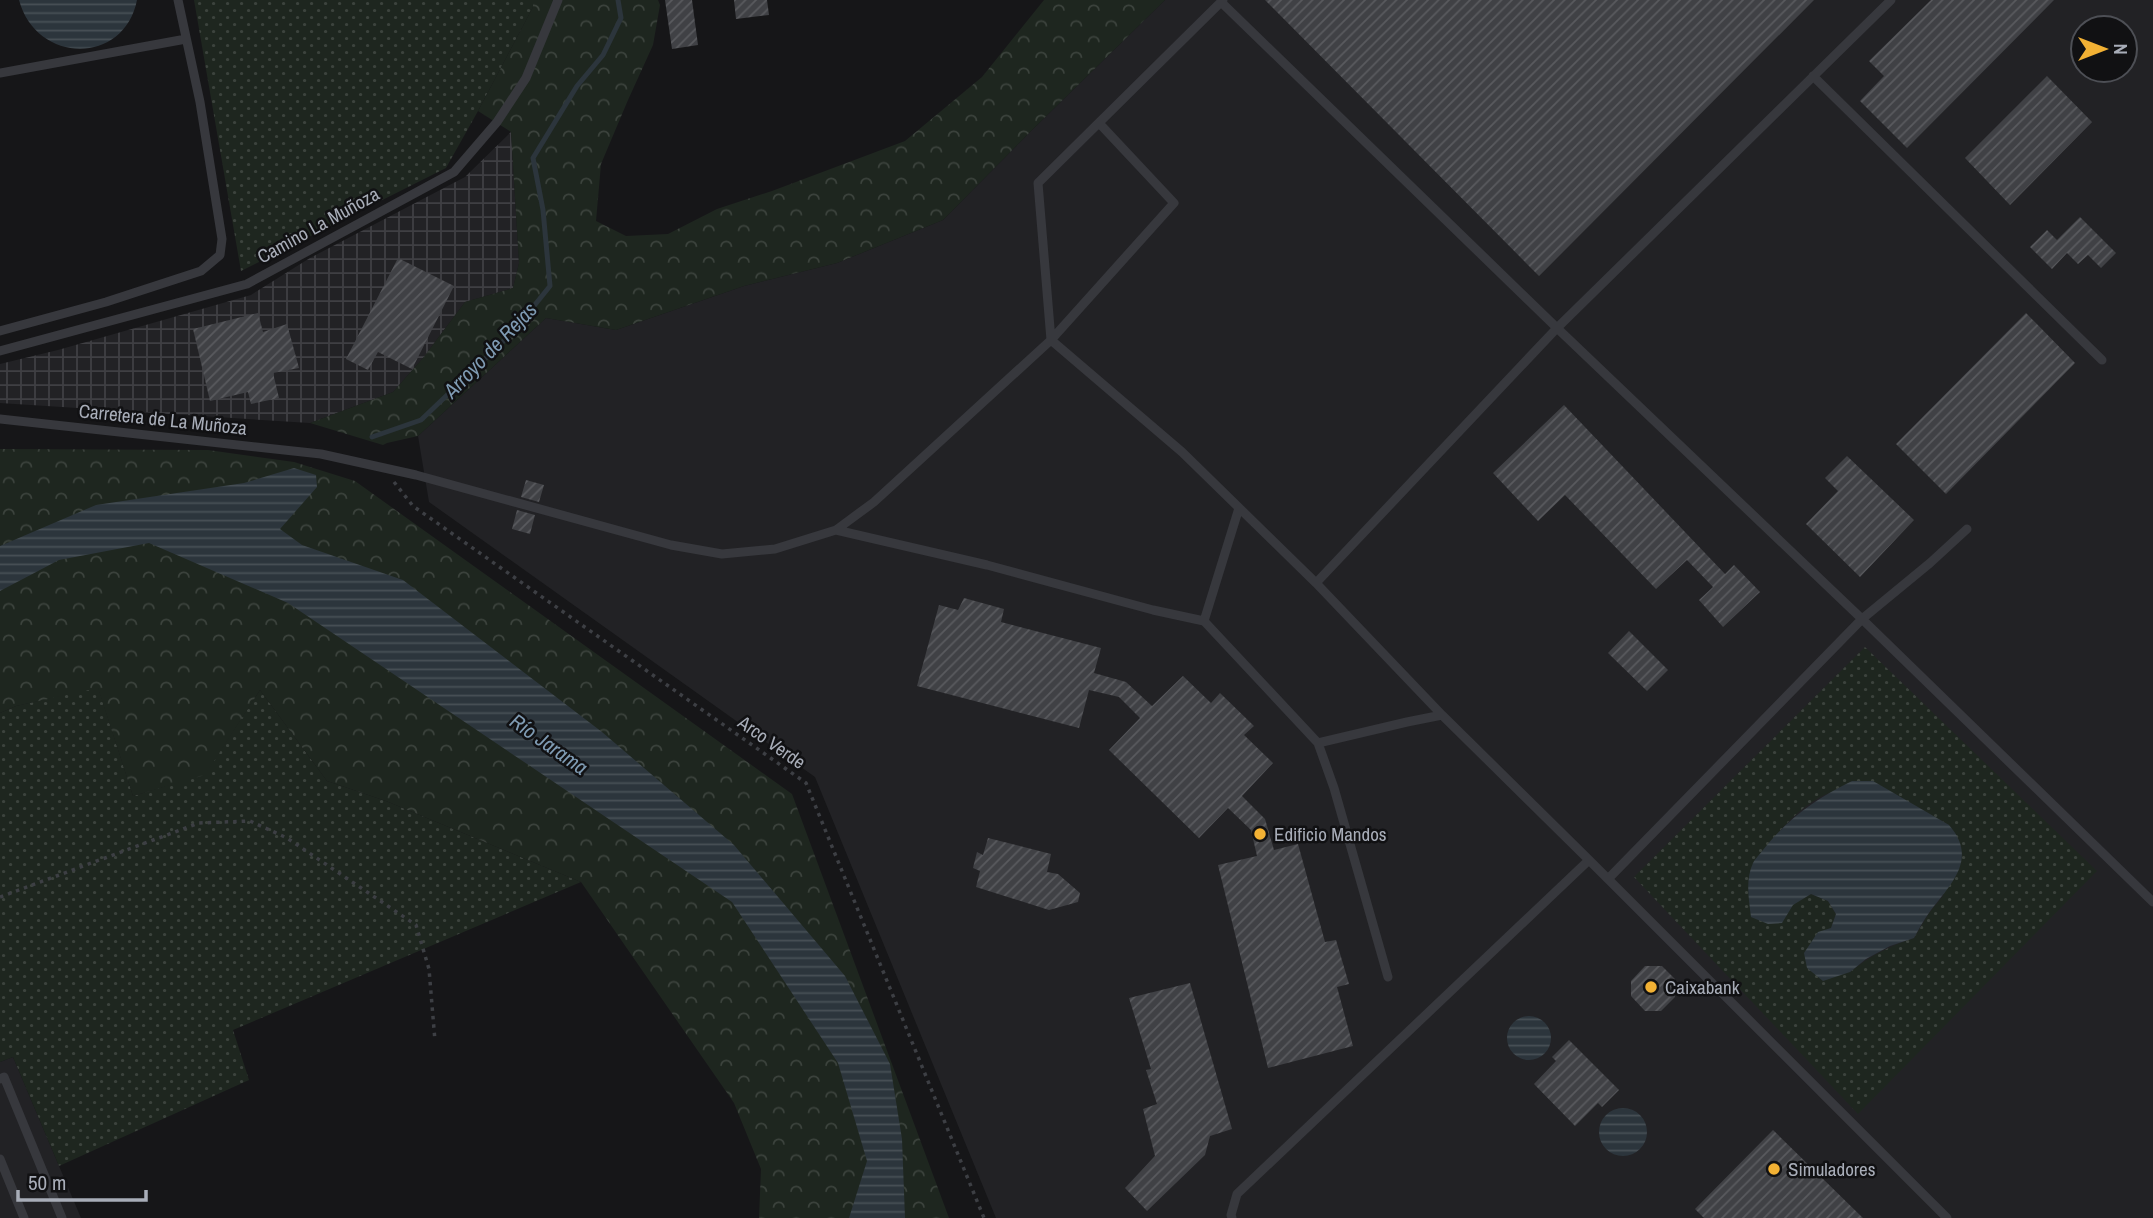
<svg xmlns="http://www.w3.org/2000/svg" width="2153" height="1218" font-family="'Archivo Narrow',sans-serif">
  <defs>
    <pattern id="industrial-grid" width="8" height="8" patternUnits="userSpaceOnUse" patternTransform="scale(1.75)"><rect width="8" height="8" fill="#222225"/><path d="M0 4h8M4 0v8" fill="none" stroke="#3f3f43"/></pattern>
    <pattern id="grass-dots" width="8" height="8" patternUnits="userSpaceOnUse" patternTransform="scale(1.75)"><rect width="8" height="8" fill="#1e261f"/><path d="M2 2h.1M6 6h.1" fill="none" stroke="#3c433d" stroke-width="1.8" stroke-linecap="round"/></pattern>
    <pattern id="forest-crowns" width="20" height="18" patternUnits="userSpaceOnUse" patternTransform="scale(1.75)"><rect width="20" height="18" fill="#1e261f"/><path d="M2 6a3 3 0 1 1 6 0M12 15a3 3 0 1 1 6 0" fill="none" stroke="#3c433d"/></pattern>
    <pattern id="water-rules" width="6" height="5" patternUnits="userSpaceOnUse" patternTransform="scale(1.75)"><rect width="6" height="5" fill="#2c353c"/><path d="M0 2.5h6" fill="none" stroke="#485056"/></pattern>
    <pattern id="building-hatch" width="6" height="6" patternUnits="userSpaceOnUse" patternTransform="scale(1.75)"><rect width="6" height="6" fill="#404145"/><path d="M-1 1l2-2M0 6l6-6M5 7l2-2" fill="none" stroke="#595a5e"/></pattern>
  </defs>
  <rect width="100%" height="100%" fill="#161618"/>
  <!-- built -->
  <path fill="#222225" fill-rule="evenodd" d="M1165 0H2153V1218H996L815 777 429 502 418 436 546 318 616 330 744 286 837 263 943 220 1032 130ZM2083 28H2125V70H2083Z
    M13 1057 81 1218H0V1062Z"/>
  <!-- industrial -->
  <path fill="url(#industrial-grid)" d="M511 132 519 263 513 288 465 302 423 358 393 392 310 423 0 403V364L58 350 251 295 310 258 465 177Z"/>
  <!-- grass -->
  <path fill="url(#grass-dots)" fill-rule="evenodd" d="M194 0H533V7L478 111 446 168 241 271Z
    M1865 647 2097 871 1858 1114 1634 877ZM1873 782 1949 825 1943 896 1929 913 1914 938C1890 946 1870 956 1850 972L1831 928 1836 914 1828 901 1811 894 1793 904 1753 864C1772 839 1792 813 1820 797 1835 789 1857 786 1873 782Z
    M98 687 133 796 205 774 260 690 327 781 386 801 581 882 233 1030 249 1080 59 1166 13 1057 0 1062V713L16 706Z"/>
  <!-- forest -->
  <path fill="url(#forest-crowns)" d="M533 0H658L660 5 653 45 628 100 601 164 596 221 626 236 668 234 717 209 772 191 905 141 982 77 1044 0H1165L1032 130 943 220 837 263 744 286 616 330 546 318 418 436 387 443 383 445 310 423 393 392 423 358 465 302 513 288 519 263 511 132 478 111 533 7Z
    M0 449 208 450 294 462 355 481 792 794 949 1218H759L761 1169 734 1103 581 882 386 801 327 781 260 690 205 775 133 796 98 688 16 706 0 713Z"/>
  <!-- water -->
  <path fill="url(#water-rules)" d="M19 0H137C124 66 36 64 19 0Z
    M294 468 316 475 317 487 280 529 302 545 403 580 602 732 734 845 845 976 890 1064 902 1139 905 1218H849L867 1161 838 1063 732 902 288 603 149 543 59 560 0 591V546L96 505 244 483Z
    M1852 781H1873L1949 825C1978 858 1952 883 1931 910 1924 919 1919 929 1914 938L1890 946 1866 959 1850 972 1823 981 1807 968 1804 953 1818 932 1831 928 1836 914 1828 901 1811 894 1793 905 1782 923 1768 924 1751 917C1749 900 1745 880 1753 863 1755 859 1760 854 1763 850 1787 819 1817 798 1852 781Z
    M1507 1038a22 22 0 1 1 44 0a22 22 0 1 1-44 0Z
    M1599 1132a24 24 0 1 1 48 0a24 24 0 1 1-48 0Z"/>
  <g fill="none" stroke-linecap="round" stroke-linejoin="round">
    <!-- stream -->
    <path stroke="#2c353c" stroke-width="5" d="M372 437 421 420 513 332 550 286 543 210 533 158 577 86 603 55 621 18 618 0"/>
  </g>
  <!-- building -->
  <path fill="url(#building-hatch)" d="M665 0H692L698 45 672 49Z
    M734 0H767L769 15 736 19Z
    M1265 0H1814L1539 276Z
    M1931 0H2054L1907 148 1860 101 1884 76 1869 61Z
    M2047 76 2092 122 2010 205 1965 158Z
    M2080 217 2116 253 2101 268 2088 255 2078 264 2067 253 2052 269 2030 247 2047 230 2057 240Z
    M398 258 454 286 412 369 378 352 368 370 346 359Z
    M258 313 263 332 287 324 299 368 273 373 279 398 251 404 248 392 210 401 193 329Z
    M2026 313 2075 363 1946 494 1896 444Z
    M1564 405 1725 574 1734 565 1760 592 1723 627 1699 600 1713 587 1687 560 1656 589 1565 495 1538 521 1493 473Z
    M1847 456 1914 520 1860 577 1806 524 1838 491 1825 478Z
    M526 480 544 485 539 502 521 497Z
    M517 510 535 515 530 534 512 529Z
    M964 598 1004 609 1001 622 1101 648 1094 673 1126 682 1152 706 1183 676 1211 703 1220 693 1254 726 1244 735 1273 763 1242 796 1265 819 1274 850 1298 844 1325 942 1336 940 1349 984 1337 987 1353 1046 1268 1068 1218 865 1257 856 1251 830 1228 808 1199 838 1109 750 1140 718 1119 697 1089 690 1079 728 917 686 939 605 958 610Z
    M1629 631 1668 670 1647 691 1608 653Z
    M988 838 1051 854 1047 872 1058 874 1080 893 1078 902 1049 910 976 887 980 871 973 868 977 852 983 855Z
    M1645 966H1662L1675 979V997L1661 1011H1645L1631 996V981Z
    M1190 983 1232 1129 1210 1136 1205 1155 1147 1211 1125 1188 1155 1156 1143 1109 1157 1104 1146 1070 1151 1069 1129 998Z
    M1569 1040 1619 1090 1602 1107 1598 1103 1575 1126 1534 1084 1556 1061 1552 1057Z
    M1773 1130 1863 1218H1704L1695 1209Z"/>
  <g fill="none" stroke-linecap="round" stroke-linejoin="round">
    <!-- path -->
    <path stroke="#3d3f44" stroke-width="3.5" stroke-dasharray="3.5 5" stroke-linecap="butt" d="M394 482 413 506 806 783 984 1218
      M0 897 199 823 250 821 287 838 416 925 429 969 435 1041"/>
    <!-- service -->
    <path stroke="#37383d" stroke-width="9" d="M1223 0 1038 183 1051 340 1182 452 1316 583 1442 715 1589 860 1947 1218
      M1221 2 1557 328 1862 619 2153 902
      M0 73 186 39
      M1813 76 2102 360
      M0 331 106 302 201 271 220 255 222 239 200 102 178 0
      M0 351 247 284 454 172 497 122 526 78 558 0
      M0 419 321 454 416 475 671 545 722 554 775 549 836 530 874 502 1051 340 1174 203 1099 123
      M836 530 987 565 1153 610 1204 621 1318 743 1334 788 1388 977
      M1316 583 1557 328 1891 0
      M1204 621 1239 508
      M1318 743 1407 722 1442 715
      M1608 879 1862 619 1930 563 1967 529
      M0 1079 4 1077 62 1218
      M0 1159 24 1218
      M1232 1218 1231 1215 1237 1194 1589 860"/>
  </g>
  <!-- markers -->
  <g fill="#f2b134" stroke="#111113" stroke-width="2.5">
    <circle cx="1260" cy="834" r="7"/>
    <circle cx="1651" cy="987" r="7"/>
    <circle cx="1774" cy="1169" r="7"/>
  </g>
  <g text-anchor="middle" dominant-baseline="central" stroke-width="5" stroke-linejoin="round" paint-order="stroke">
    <!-- street labels -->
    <g font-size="19" fill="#a8adb8" stroke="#111113">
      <text transform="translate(318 225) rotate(-29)">Camino La Muñoza</text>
      <text transform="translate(163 419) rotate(6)">Carretera de La Muñoza</text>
      <text transform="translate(772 742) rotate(35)">Arco Verde</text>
    </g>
    <!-- poi labels -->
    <g font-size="19" fill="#a8adb8" stroke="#111113" text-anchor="start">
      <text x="1274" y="834">Edificio Mandos</text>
      <text x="1665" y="987">Caixabank</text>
      <text x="1788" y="1169">Simuladores</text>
    </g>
    <!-- water labels -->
    <g font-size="21" font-style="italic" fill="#7f9bb3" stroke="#111113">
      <text transform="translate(490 350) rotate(-46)">Arroyo de Rejas</text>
      <text transform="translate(549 744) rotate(35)">Río Jarama</text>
    </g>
  </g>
  <!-- north arrow -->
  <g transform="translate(2104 49) rotate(90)"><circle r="33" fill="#111113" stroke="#4d4f55" stroke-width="2"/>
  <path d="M0-5L12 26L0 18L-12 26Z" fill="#f2b134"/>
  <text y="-10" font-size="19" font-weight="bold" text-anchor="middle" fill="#a8adb8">N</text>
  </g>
  <!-- scale -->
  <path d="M18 1190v10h128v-10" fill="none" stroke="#a8adb8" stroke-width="3.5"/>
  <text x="28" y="1190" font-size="21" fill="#a8adb8" stroke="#111113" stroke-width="5" paint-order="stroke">50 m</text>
</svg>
